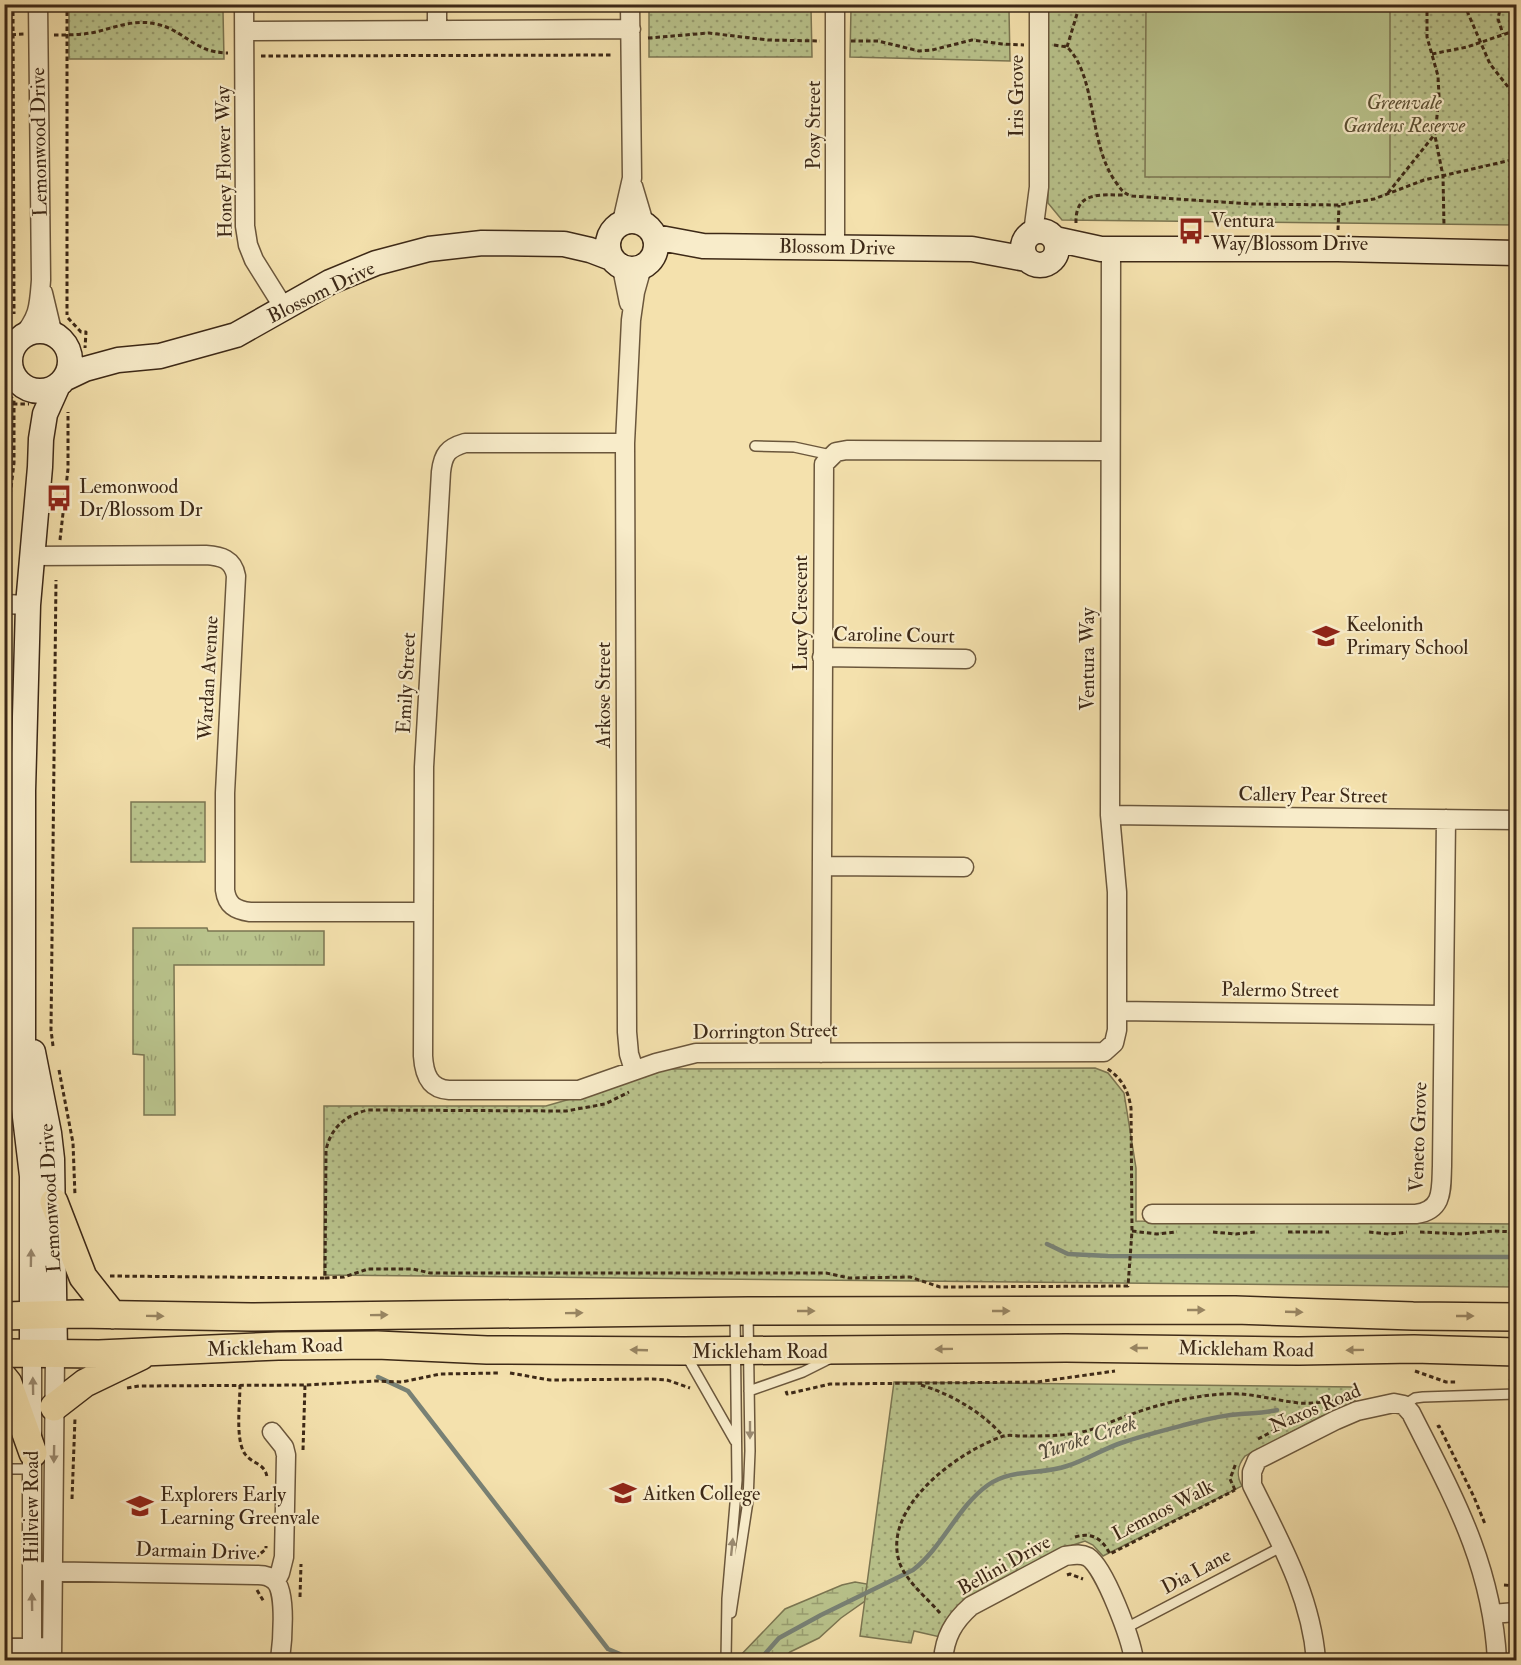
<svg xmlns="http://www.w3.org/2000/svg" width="1521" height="1665" font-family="'IM FELL Double Pica',serif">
  <defs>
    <pattern id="grass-tufts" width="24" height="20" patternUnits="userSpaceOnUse" patternTransform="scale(1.5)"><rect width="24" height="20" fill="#b9c38c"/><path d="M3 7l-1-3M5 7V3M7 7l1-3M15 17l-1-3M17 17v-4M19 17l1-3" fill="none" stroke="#989e71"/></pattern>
    <pattern id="wetland-marsh" width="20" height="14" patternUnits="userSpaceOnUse" patternTransform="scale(1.5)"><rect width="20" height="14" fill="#b9c38c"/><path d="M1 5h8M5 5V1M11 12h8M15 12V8" fill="none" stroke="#989e71"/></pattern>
    <pattern id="park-dots" width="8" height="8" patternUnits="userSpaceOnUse" patternTransform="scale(1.5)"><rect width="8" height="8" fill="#b9c38c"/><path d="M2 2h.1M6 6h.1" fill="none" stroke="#989e71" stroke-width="1.8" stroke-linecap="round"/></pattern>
  </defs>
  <rect width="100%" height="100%" fill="#f4e1ad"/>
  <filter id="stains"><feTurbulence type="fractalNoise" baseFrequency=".00333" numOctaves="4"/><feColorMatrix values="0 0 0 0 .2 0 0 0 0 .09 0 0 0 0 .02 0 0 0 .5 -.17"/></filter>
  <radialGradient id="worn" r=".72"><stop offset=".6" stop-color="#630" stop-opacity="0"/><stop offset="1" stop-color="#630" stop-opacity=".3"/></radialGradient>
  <!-- grass -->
  <path fill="url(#grass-tufts)" stroke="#7b7652" stroke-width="1.5" d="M133 928H207L208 931H324V965H174L175 1115H144V1055L133 1054Z"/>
  <!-- wetland -->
  <path fill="url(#wetland-marsh)" stroke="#7b7652" stroke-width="1.5" d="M855 1582 867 1584 865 1601 841 1618 819 1638 790 1652 781 1660H739L738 1658 785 1609 842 1585Z"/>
  <!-- park -->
  <path fill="url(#park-dots)" stroke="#7b7652" stroke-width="1.5" d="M1048 5H1516V225L1062 220 1048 203Z
    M811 8 812 57H649V10Z
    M851 9 1009 10 1010 61 850 57Z
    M5 10H11L12 93H5Z
    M69 11H223L224 59H69Z
    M5 392 13 401 12 469 5 535Z
    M131 802H205V862H131Z
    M1095 1068 1108 1073 1124 1093 1136 1168V1221L1516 1224V1287L324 1275V1106H546L591 1093 657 1069Z
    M894 1382 1355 1387V1404L1322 1416 1245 1456C1237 1466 1236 1475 1242 1486L1103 1556 1093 1545 1085 1541 1064 1548 966 1599 949 1616 940 1637 914 1631 911 1643 860 1636Z"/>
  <!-- pitch -->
  <path fill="#b9c38c" stroke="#7b7652" stroke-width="1.5" d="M1146 5H1390V177H1145Z"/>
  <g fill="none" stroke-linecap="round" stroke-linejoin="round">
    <!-- stream -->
    <path stroke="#788175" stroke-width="4.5" d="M1047 1244 1068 1254 1108 1256 1516 1257
      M378 1377 408 1391 608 1649 627 1657 643 1658 646 1660
      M755 1660 764 1655 779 1638 821 1615 913 1570C943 1547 957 1507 988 1485 1012 1468 1041 1475 1067 1466 1086 1460 1103 1449 1121 1443 1144 1435 1169 1429 1192 1423 1207 1419 1225 1415 1241 1414 1254 1413 1264 1413 1277 1410"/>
    <!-- lane casing -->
    <g stroke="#6b573c" stroke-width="12">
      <path id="lane" d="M755 446 794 447 831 455
        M686 1355 735 1441
        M749 1391 803 1372 829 1359
        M1404 1405 1415 1398 1423 1397 1516 1394
        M4 1469H32
        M731 1613 748 1501 750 1451 748 1313
        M1126 1628 1283 1546
        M726 1660 727 1599 737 1480 735 1313"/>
    </g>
    <!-- street casing -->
    <g stroke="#6b573c" stroke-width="21">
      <path id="street" d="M244 4 245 226 248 245 254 260 284 308
        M437 4V30
        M835 4V246
        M244 31 631 29
        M633 186 644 223
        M622 222 632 178 630 4
        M1033 233 1039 187V4
        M622 268 629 303
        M43 293 53 335
        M21 338C39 317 39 307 41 280L38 4
        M625 443H465C448 448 443 454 441 472L424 767 423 1056C424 1073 429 1089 449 1090H579L656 1063 696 1053 1104 1052 1114 1043 1117 1030V892L1110 815 1111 249
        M31 556 206 555C221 556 233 559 236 576L225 793V890C227 905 235 910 250 912H423
        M4 604 28 605
        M822 657 966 659
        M4 791H23
        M1110 815 1516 820
        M822 866 964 867
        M1117 1011 1443 1015
        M821 1053 824 464 836 452 847 450 1109 451
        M634 1070 629 1054 627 1032 625 443 631 320 635 292 642 267
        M1152 1214H1416C1444 1210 1441 1189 1442 1166L1446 819
        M32 1354V1660
        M272 1432 284 1447 286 1455 284 1557 280 1573 276 1581
        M32 1571 258 1575C264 1575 270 1576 275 1581 287 1592 282 1645 280 1660
        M1492 1614 1516 1612
        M4 1648 45 1647
        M52 1660 55 1354
        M943 1660C945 1637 953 1622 971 1606L1065 1556C1073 1555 1080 1553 1088 1557 1105 1568 1131 1639 1134 1660
        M1316 1660C1311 1596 1280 1542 1252 1485V1472L1257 1460 1336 1420 1357 1411 1394 1403 1404 1405 1411 1413C1453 1496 1492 1564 1497 1660"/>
    </g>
    <!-- secondary casing -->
    <g stroke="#3d2917" stroke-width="27">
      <path id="secondary" d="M608 245a24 24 0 1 1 48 0a24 24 0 1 1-48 0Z
        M1023 248a17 17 0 1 1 34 0a17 17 0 1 1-34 0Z
        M655 237 703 246 972 249 1026 259
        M1055 239 1101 249H1338L1516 253
        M10 361a30 30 0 1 1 60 0a30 30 0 1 1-60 0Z
        M64 379 85 369 118 360 160 356 236 335 330 282 376 263 429 249 482 243 564 244 590 250 611 258
        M33 1052 49 1133 52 1159 55 1354
        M32 1354V1176L23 1100V791L28 605 40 467 41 439 45 414 58 385"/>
    </g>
    <!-- primary casing -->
    <g stroke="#3d2917" stroke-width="30">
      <path id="primary" d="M54 1202 83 1277 113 1315
        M4 1316 77 1314 251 1317 748 1311 1235 1310 1413 1316 1516 1317
        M4 1353 99 1354 278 1346 377 1345 487 1350 684 1351 1066 1348 1299 1351 1414 1349 1516 1352
        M4 1378 8 1383 33 1453
        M54 1407 85 1383 141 1356"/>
    </g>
    <!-- path -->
    <path stroke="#3d2917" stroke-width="3" stroke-dasharray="4.5 3" stroke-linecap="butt" d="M13 4 14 314
      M67 4V315
      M1427 4V37L1438 76 1439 96 1435 136 1443 176 1444 226
      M1464 4 1490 64 1516 97
      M1501 4 1498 19 1503 34
      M4 35 24 34
      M54 35C68 35 82 35 96 32 116 27 135 19 156 24 185 30 194 53 228 53
      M648 38 709 33 768 40 820 41
      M851 41H878L919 51 932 50 972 40 1002 44 1024 45
      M1054 45 1067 47C1097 76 1088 142 1115 181 1120 188 1123 194 1132 196L1253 204 1339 205 1374 199 1424 180 1516 159
      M1067 47 1080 4
      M1432 54 1467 47 1508 33 1516 32
      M261 56 613 55
      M1388 193 1435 134
      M1076 223C1075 191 1100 195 1125 195
      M1338 230 1339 205
      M68 318 81 332H86L85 348
      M4 390 14 400V404H4
      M60 540 68 469V412
      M4 547 14 463V404H29
      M53 1046 51 1030 56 580
      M59 1070 73 1143 75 1196
      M1132 1231 1157 1234 1177 1232
      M1213 1232 1236 1234 1255 1232
      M1288 1232H1329
      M1369 1232 1389 1234 1407 1232
      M1420 1232 1462 1234 1494 1231 1516 1232
      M4 1259 8 1150
      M4 1274 11 1259
      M110 1276 325 1278 326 1150C331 1127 346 1115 368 1110L566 1111 605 1104 629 1092
      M325 1278 344 1277 368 1269H413L430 1273H826L849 1278 910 1277 940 1287 1128 1286 1132 1231 1131 1108C1128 1090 1122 1078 1106 1068
      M1415 1371 1446 1382H1458
      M510 1373 550 1380 652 1379 667 1380 690 1388
      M1509 1381 1516 1379
      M240 1385C240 1403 235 1440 245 1454 252 1464 265 1463 267 1477
      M921 1385C951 1394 982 1412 1003 1436
      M127 1388 139 1386 305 1385 376 1381 402 1382 440 1374 500 1373
      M786 1391 787 1394 830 1384 1037 1382 1115 1371
      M1437 1427 1439 1426 1474 1497 1485 1524
      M1258 1439 1279 1428
      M303 1450 305 1385
      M1235 1490 1230 1479 1236 1463
      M72 1499 75 1418
      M1075 1537C1091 1532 1102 1538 1110 1554L1235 1490
      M255 1558 266 1549V1546
      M1067 1575 1070 1574 1083 1579
      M1504 1585 1516 1586
      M257 1590 264 1602
      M4 1592 6 1480
      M300 1597 301 1564
      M940 1613C927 1598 908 1583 900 1564 880 1509 956 1453 1001 1437 1007 1434 1016 1436 1023 1436 1043 1436 1063 1436 1082 1432 1096 1429 1108 1423 1121 1418 1152 1406 1189 1396 1223 1394 1249 1392 1273 1400 1299 1403 1313 1404 1326 1402 1340 1399"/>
    <!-- lane -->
    <use href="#lane" stroke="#f8ecca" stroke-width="9"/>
    <!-- street -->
    <use href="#street" stroke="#f8ecca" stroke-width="18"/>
    <!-- secondary -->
    <use href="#secondary" stroke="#f8ecca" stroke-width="24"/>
    <!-- primary -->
    <use href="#primary" stroke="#f4e1ad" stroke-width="27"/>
  </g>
  <!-- one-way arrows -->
  <defs><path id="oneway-solid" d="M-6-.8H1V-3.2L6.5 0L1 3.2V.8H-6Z" transform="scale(1.5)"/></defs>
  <g fill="#9a8a70">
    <use href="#oneway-solid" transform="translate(31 1258) rotate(-89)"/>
    <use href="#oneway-solid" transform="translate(33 1386) rotate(-91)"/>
    <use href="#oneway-solid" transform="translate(750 1430) rotate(90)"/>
    <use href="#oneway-solid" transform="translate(54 1454) rotate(91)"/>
    <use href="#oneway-solid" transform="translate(732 1547) rotate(-84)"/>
    <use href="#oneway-solid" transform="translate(32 1602) rotate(-91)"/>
  </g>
  <g fill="#988562">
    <use href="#oneway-solid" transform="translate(1196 1310)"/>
    <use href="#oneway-solid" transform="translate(806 1311)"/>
    <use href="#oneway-solid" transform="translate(1001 1311)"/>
    <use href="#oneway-solid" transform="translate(1294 1312) rotate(2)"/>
    <use href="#oneway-solid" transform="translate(574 1313) rotate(-1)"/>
    <use href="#oneway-solid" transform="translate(379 1315) rotate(-1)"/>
    <use href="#oneway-solid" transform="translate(155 1316) rotate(1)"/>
    <use href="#oneway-solid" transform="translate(1465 1316)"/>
    <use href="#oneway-solid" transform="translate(1139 1348) rotate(-180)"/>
    <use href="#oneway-solid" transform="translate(944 1349) rotate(179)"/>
    <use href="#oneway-solid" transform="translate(639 1350) rotate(-178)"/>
    <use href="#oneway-solid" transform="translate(1355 1350) rotate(179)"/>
  </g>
  <!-- icons -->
  <defs>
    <g id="bus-bare" transform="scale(2.07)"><path d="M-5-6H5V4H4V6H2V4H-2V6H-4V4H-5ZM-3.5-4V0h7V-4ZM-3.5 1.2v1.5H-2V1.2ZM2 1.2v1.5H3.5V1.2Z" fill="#8f2418" stroke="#f8ecca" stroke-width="2.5" paint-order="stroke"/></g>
    <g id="school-bare" transform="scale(2.07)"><path d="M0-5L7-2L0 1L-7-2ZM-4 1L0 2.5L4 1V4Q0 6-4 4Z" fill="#8f2418" stroke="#f8ecca" stroke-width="2.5" paint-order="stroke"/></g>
  </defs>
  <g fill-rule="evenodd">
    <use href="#bus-bare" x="1191" y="231"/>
    <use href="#bus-bare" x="59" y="498"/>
    <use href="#school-bare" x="1326" y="636"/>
    <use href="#school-bare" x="623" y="1493"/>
    <use href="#school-bare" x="140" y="1506"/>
  </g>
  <g text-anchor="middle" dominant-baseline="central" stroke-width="4.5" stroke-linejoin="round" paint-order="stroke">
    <!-- street labels -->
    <g font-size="20" fill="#3d2917" stroke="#f8ecca">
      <text transform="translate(1016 96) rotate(-90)">Iris Grove</text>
      <text transform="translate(813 125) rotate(-90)">Posy Street</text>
      <text transform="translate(39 142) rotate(-91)">Lemonwood Drive</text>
      <text transform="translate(224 162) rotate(-91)">Honey Flower Way</text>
      <text transform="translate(837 247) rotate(1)">Blossom Drive</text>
      <text transform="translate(321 292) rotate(-26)">Blossom Drive</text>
      <text transform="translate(800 613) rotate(-90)">Lucy Crescent</text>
      <text transform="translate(894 635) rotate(1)">Caroline Court</text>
      <text transform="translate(1087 659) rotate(-90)">Ventura Way</text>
      <text transform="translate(208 678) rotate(-87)">Wardan Avenue</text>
      <text transform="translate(406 683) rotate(-87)">Emily Street</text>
      <text transform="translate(603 695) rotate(-90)">Arkose Street</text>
      <text transform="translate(1313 795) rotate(1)">Callery Pear Street</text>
      <text transform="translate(1280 990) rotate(1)">Palermo Street</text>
      <text transform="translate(765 1031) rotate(-1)">Dorrington Street</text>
      <text transform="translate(1418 1137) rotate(-88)">Veneto Grove</text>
      <text transform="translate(50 1198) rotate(-93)">Lemonwood Drive</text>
      <text transform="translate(275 1347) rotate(-2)">Mickleham Road</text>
      <text transform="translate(1246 1349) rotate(1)">Mickleham Road</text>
      <text x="760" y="1351">Mickleham Road</text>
      <text transform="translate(1315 1408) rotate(-23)">Naxos Road</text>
      <text transform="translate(31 1507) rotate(-90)">Hillview Road</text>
      <text transform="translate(1163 1510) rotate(-27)">Lemnos Walk</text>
      <text transform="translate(196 1551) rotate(2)">Darmain Drive</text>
      <text transform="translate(1004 1565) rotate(-29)">Bellini Drive</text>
      <text transform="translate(1196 1571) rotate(-28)">Dia Lane</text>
    </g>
    <!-- park labels -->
    <g font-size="20" font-style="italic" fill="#5c5034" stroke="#f8ecca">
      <text x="1404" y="102">Greenvale<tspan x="1404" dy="23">Gardens Reserve</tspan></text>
    </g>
    <!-- poi labels -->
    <g font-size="20" fill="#3d2917" stroke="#f8ecca" text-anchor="start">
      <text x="1211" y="220">Ventura<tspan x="1211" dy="23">Way/Blossom Drive</tspan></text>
      <text x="79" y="486">Lemonwood<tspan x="79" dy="23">Dr/Blossom Dr</tspan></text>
      <text x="1346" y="624">Keelonith<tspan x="1346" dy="23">Primary School</tspan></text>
      <text x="643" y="1493">Aitken College</text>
      <text x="160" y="1494">Explorers Early<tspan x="160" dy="23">Learning Greenvale</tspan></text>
    </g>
    <!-- water labels -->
    <g font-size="21" font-style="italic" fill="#564e3e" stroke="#f8ecca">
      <text transform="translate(1087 1438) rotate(-18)">Yuroke Creek</text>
    </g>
  </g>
  <!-- margin -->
  <rect width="1521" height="1665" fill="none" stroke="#f4e1ad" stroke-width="24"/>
  <rect x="6" y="6" width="1509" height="1653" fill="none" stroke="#3d2917" stroke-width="3"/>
  <rect x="12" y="12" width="1497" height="1641" fill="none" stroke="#3d2917" stroke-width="1.5"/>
  <rect width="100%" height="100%" filter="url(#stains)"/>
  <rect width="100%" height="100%" fill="url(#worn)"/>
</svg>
